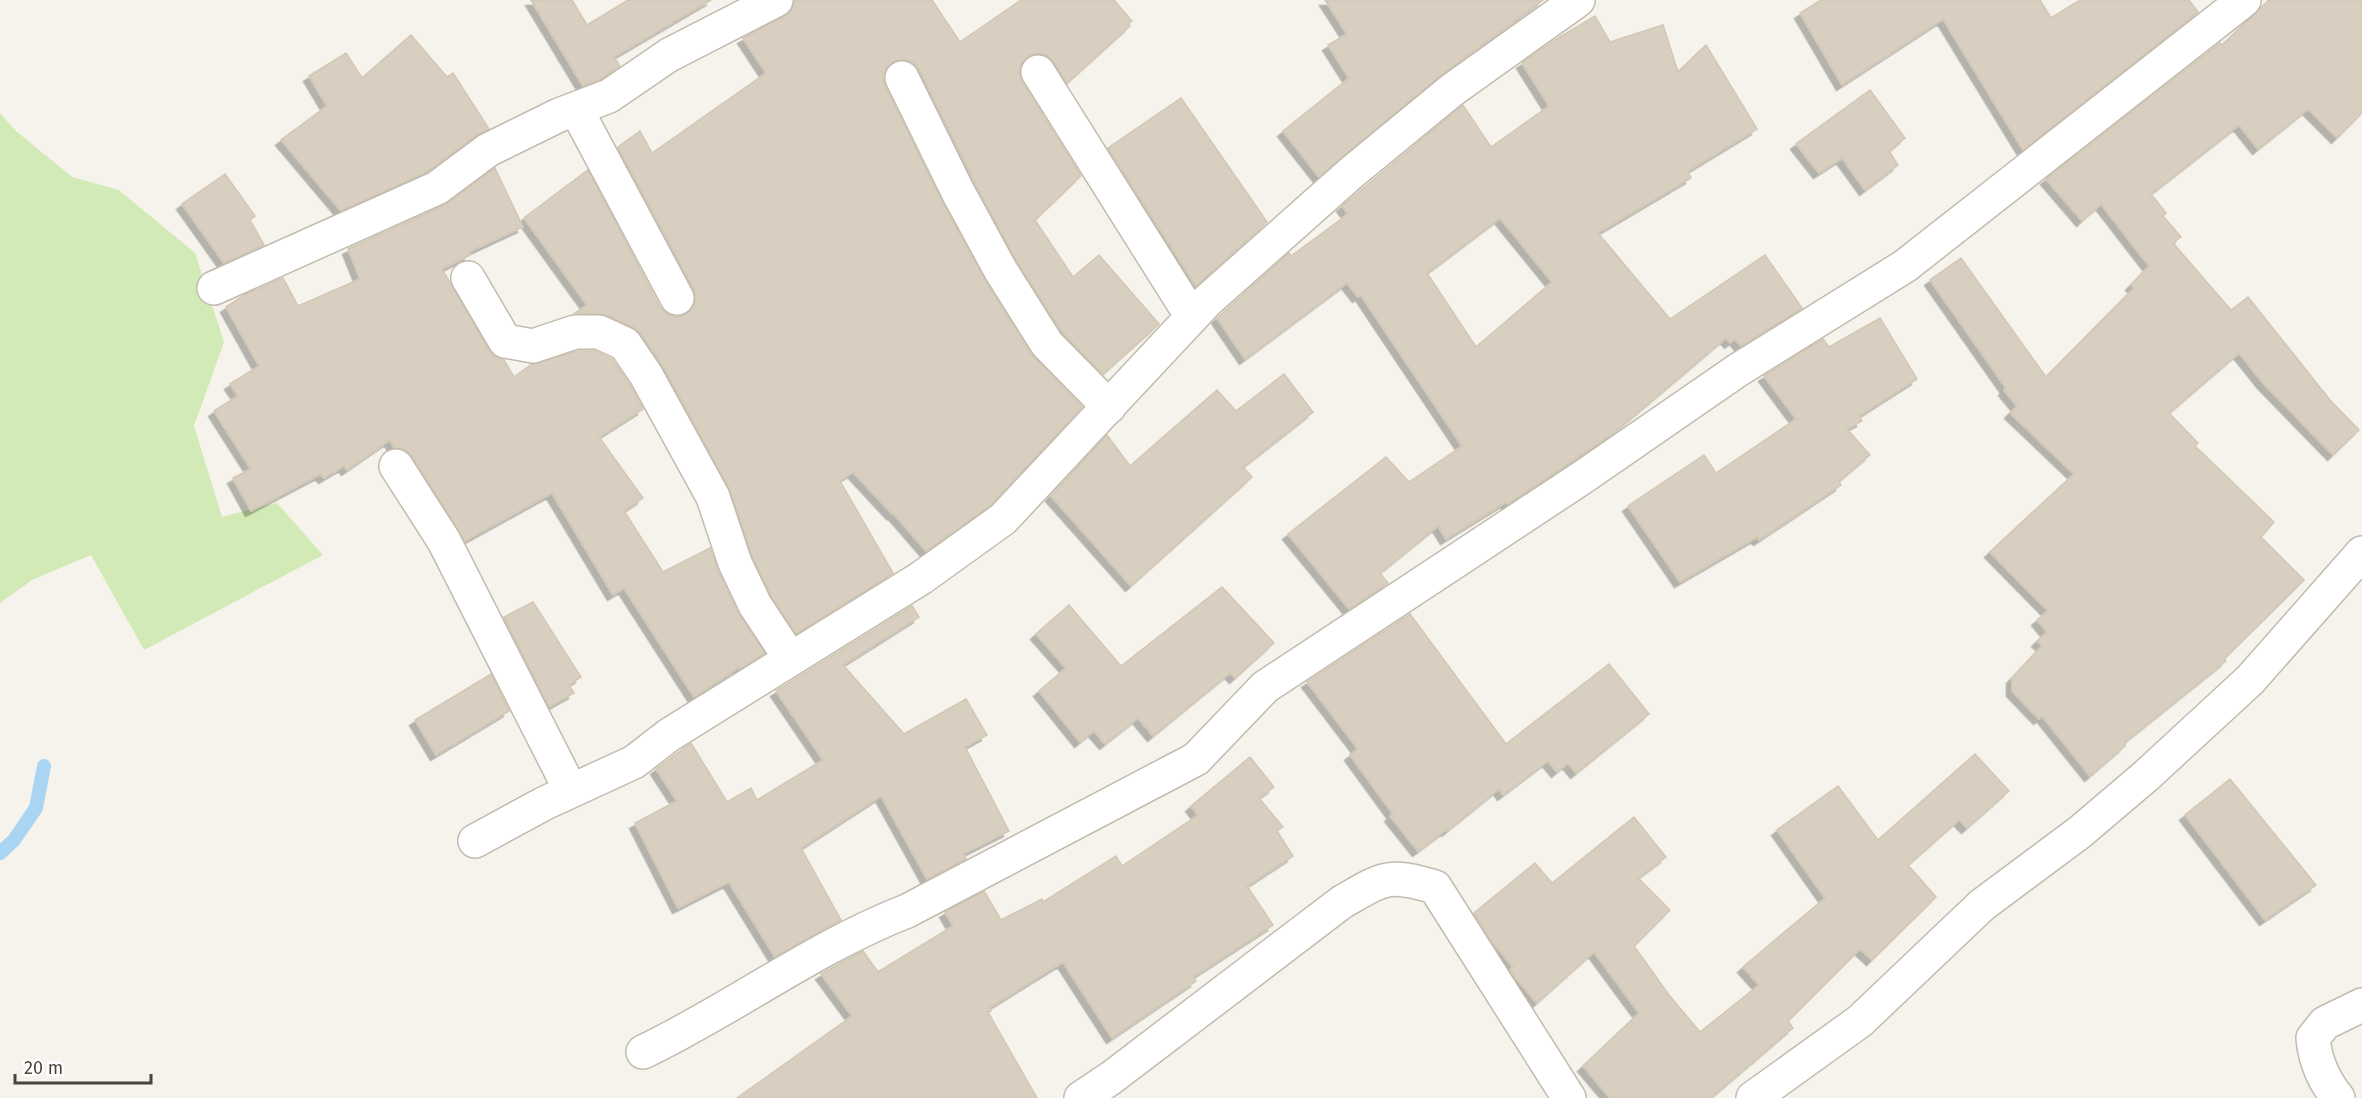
<svg xmlns="http://www.w3.org/2000/svg" width="2362" height="1098" font-family="'Fira Sans',sans-serif">
  <defs>
    <filter id="shadow"><feDropShadow dx="-5.5" dy="5.5" stdDeviation="0" flood-color="#0004"/></filter>
  </defs>
  <rect width="100%" height="100%" fill="#f6f3ec"/>
  <!-- green -->
  <path fill="#d2eab5" d="M0 113 16 131 72 177 119 190 195 253 224 342 194 426 222 517 277 503 323 555 144 650 91 555 32 580 0 603Z"/>
  <g fill="none" stroke-linecap="round" stroke-linejoin="round">
    <!-- stream -->
    <path stroke="#a9d4f2" stroke-width="14" d="M0 853 14 840 36 808 44 766"/>
  </g>
  <!-- building -->
  <path fill="#d8cfc1" stroke="#d3c7b4" stroke-width="1.5" fill-rule="evenodd" filter="url(#shadow)" d="M531 0H572L587 25 628 0H711L614 57 620 66 600 79 583 86Z
    M795 0H932L960 42 1021 0H1114L1132 21 1129 23 1130 26 1067 83 1054 62 1046 55 1037 53 1029 56 1021 64 1019 73 1022 82 1081 176 1035 220 1073 277 1099 255 1159 324 1103 374 1062 332 1017 262 975 183 919 69 912 62 904 59 893 62 886 68 883 76 885 86 942 201 985 280 1031 354 1082 407 991 505 926 551 893 513 892 514 853 472 840 481 893 573 796 634 771 596 752 556 729 488 662 364 641 333 633 327 606 315 575 313 587 305 524 218 588 170 660 307 667 314 676 317 686 314 693 308 696 299 694 289 618 147 640 131 652 153 766 73 743 38 785 16 792 10Z
    M1325 0H1543L1440 76 1319 177 1283 131 1349 78 1328 45 1347 34Z
    M1821 0H2040L2051 18 2080 0H2189L2198 12 2023 150 1943 19 1842 85 1800 13Z
    M2269 0H2362V113L2337 138 2308 109 2258 149 2239 125 2151 194 2166 213 2163 216 2181 237 2173 243 2231 310 2248 297 2330 400 2359 430 2333 455 2263 383 2239 353 2169 413 2198 443 2195 446 2274 522 2261 537 2304 580 2224 659 2226 661 2125 742V746L2090 776 2042 716 2039 719 2012 691V678L2042 646 2037 641 2047 632 2037 620 2048 611 1990 552 2074 474 2010 413 2017 406 2004 390 2006 388 1930 280 1961 258 2046 377 2134 288 2131 285 2149 266 2101 204 2082 221 2046 179 2220 43 2222 45Z
    M1595 16 1610 42 1663 25 1678 72 1706 45 1757 129 1688 171 1691 178 1598 233 1670 319 1765 255 1802 308 1741 346 1735 339 1730 343 1726 338 1616 431 1508 504 1506 502 1446 539 1438 526 1380 573 1388 583 1349 609 1288 534 1386 457 1409 482 1462 446 1361 295 1358 297 1347 283 1245 359 1217 318 1289 253 1291 256 1348 214 1342 206 1463 105 1491 147 1549 106 1522 63 1555 40ZM1500 218 1552 282 1476 347 1427 273Z
    M411 35 447 77 453 73 489 129 477 135 427 172 341 211 281 140 327 106 309 76 346 53 362 78Z
    M1870 90 1905 138 1889 151 1898 165 1865 190 1842 158 1819 173 1796 144Z
    M1181 98 1267 222 1196 286 1108 148Z
    M495 168 523 227 469 252 470 255 442 269 489 350 495 357 504 360 514 377 532 364 578 351H595L612 359 630 385 643 409 599 437 643 498 624 511 663 572 710 548 718 571 738 613 765 653 740 669 739 667 694 697 624 588 613 595 552 493 465 541 412 456 404 449 394 448 390 440 347 470 344 466 324 478 321 474 251 511 233 478 251 469 214 411 238 396 230 384 259 366 226 307 246 294 283 278 298 306 360 279 348 249 445 205Z
    M225 174 255 216 250 220 264 245 224 263 182 204Z
    M1880 318 1917 379 1859 416 1862 421 1847 429 1870 455 1839 481 1841 485 1759 540 1757 537 1680 582 1628 506 1704 455 1716 473 1796 419 1764 376 1823 339 1829 347Z
    M1284 374 1313 412 1243 467 1252 477 1131 586 1051 496 1107 435 1130 466 1217 390 1236 411Z
    M1222 587 1274 643 1235 678 1230 673 1153 736 1138 718 1105 744 1094 731 1080 742 1039 691 1066 668 1036 634 1069 605 1121 666Z
    M533 602 581 677 569 685 574 693 549 707 504 617Z
    M912 606 919 617 843 665 904 734 966 699 987 735 965 747 1009 831 963 854 966 859 927 879 881 796 801 848 841 920 775 957 729 882 678 908 635 823 677 801 656 769 691 743 727 802 751 788 757 800 823 760 776 691Z
    M1410 614 1506 744 1609 664 1649 714 1576 773 1568 763 1557 772 1548 761 1503 795 1499 789 1447 831 1446 830 1418 851 1390 816 1393 814 1350 755 1358 749 1307 682Z
    M491 674 509 711 436 755 415 720Z
    M1975 754 2009 791 1967 828 1959 820 1908 865 1936 897 1872 960 1860 949 1788 1021 1793 1028 1711 1098H1610L1583 1066 1639 1013 1594 952 1537 1003 1514 976 1510 970 1513 967 1490 939 1474 913 1535 863 1552 883 1634 817 1666 857 1638 878 1670 910 1634 946 1669 995 1700 1032 1759 985 1743 967 1825 898 1777 830 1838 786 1878 840Z
    M1250 757 1274 787 1259 798 1283 827 1277 831 1293 856 1247 886 1273 925 1193 977 1196 981 1112 1038 1063 962 989 1008 991 1011 988 1012 1037 1098H737L852 1016 821 974 863 951 878 972 953 926 945 912 984 891 1001 920 1042 899 1043 902 1116 856 1122 866 1198 815 1191 806Z
    M2230 779 2316 885 2265 920 2185 815Z"/>
  <g fill="none" stroke-linecap="round" stroke-linejoin="round">
    <!-- minor casing -->
    <g stroke="#c2bbae" stroke-width="36">
      <path id="minor" d="M1038 72 1192 317
        M902 78 958 192 1001 271 1047 344 1109 407
        M576 109 677 298
        M468 278 505 341 533 346 575 332H599L625 344 646 375 713 497 735 563 755 605 790 658
        M214 288 437 188 488 150 559 115 609 96 669 55 776 0
        M396 466 444 541 571 791
        M475 841 545 803 634 762 669 735 921 578 1003 519 1207 301 1351 173 1452 90 1578 0
        M643 1052C733 1009 814 947 907 911L1196 759 1265 687 1583 477 1738 370 1905 266 2244 0
        M1081 1098 1111 1078 1342 902C1384 878 1387 873 1435 887L1569 1098
        M1753 1098 1860 1021 1982 905 2080 832 2147 775 2250 680 2362 553
        M2338 1098C2324 1081 2315 1060 2313 1038L2325 1023 2362 1005"/>
    </g>
    <!-- minor -->
    <use href="#minor" stroke="#fff" stroke-width="33"/>
  </g>
  <!-- scale -->
  <path d="M15 1074v9h136v-9" fill="none" stroke="#4b4439" stroke-width="3"/>
  <text x="24" y="1074" font-size="18" fill="#4b4439" stroke="#ffffff" stroke-width="4.5" paint-order="stroke">20 m</text>
</svg>
